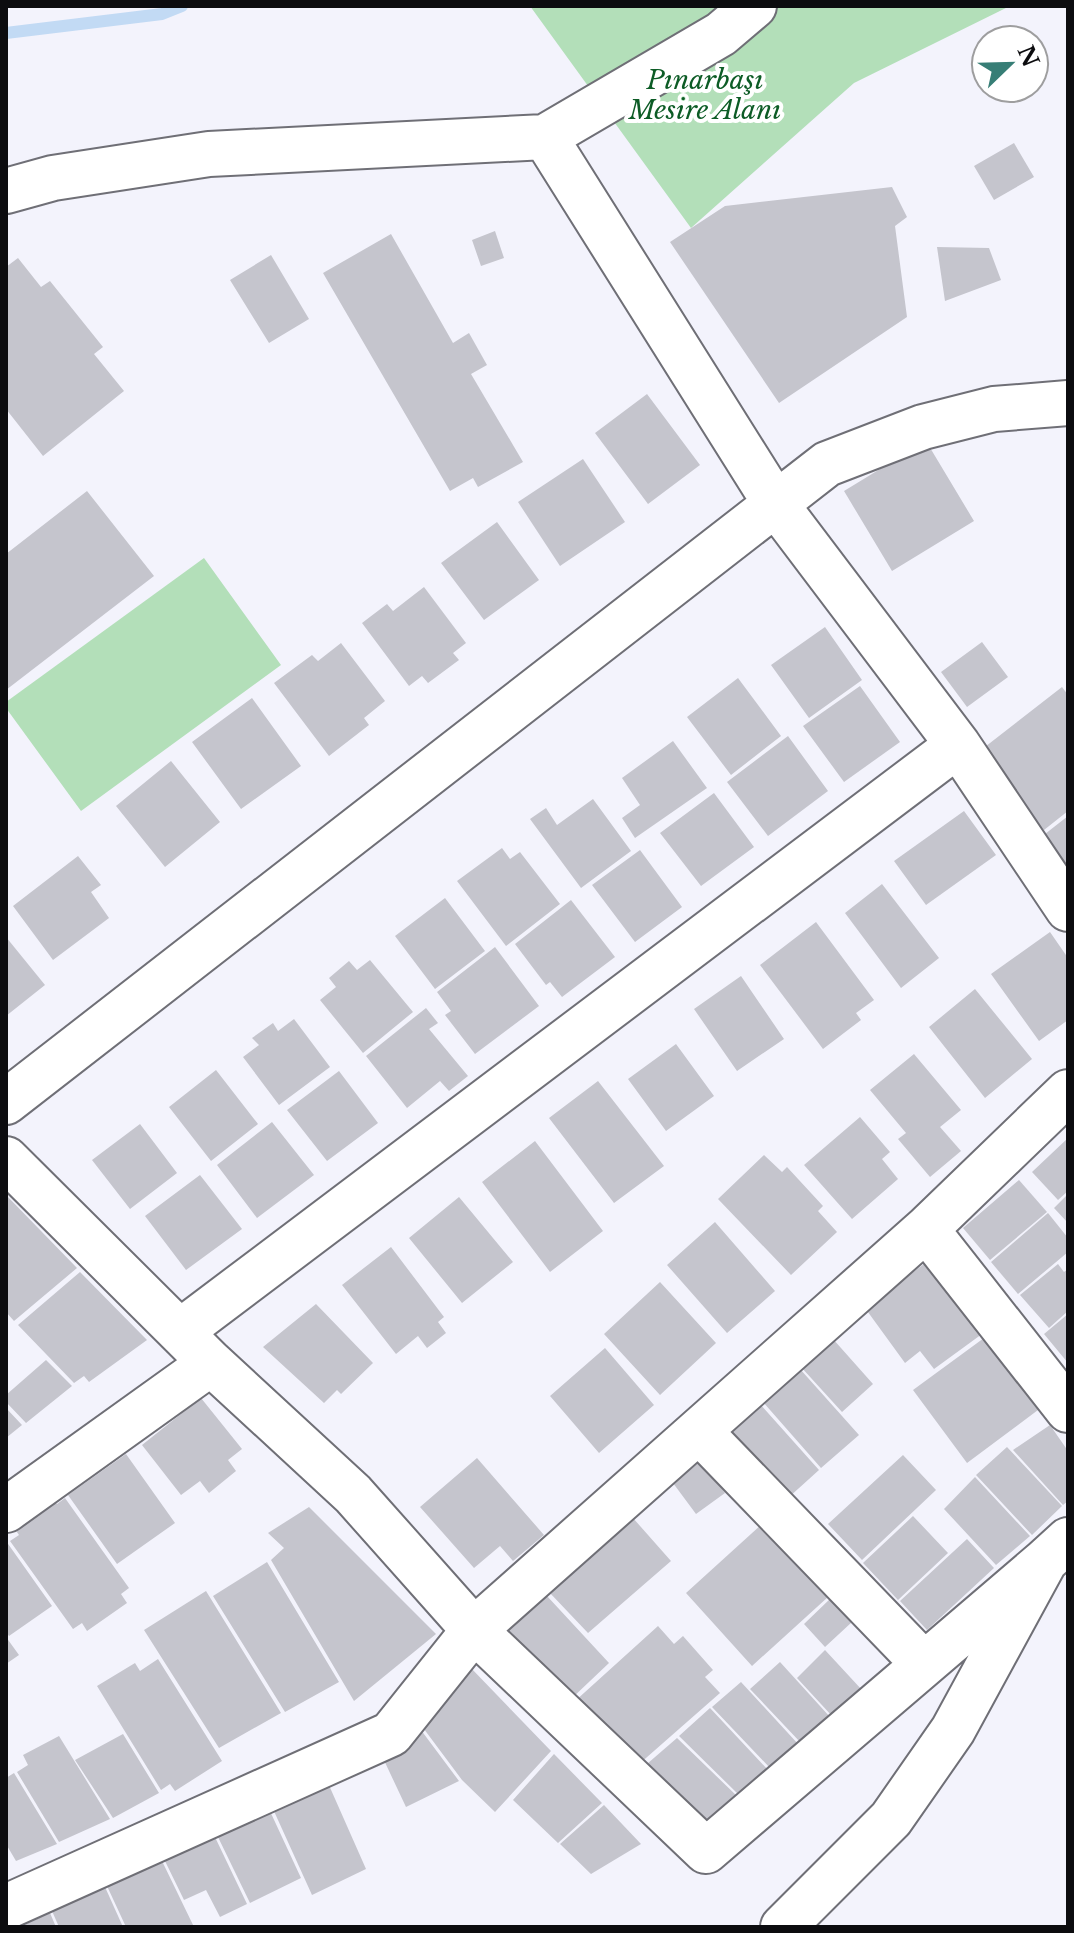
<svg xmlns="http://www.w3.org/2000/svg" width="1074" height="1933" font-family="'Libre Baskerville',serif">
  <rect width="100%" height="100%" fill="#f3f3fc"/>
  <!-- green -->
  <path fill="#b3dfb9" d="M530 6H1010L854 83 691 228Z
    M204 558 281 665 81 811 6 708V702Z"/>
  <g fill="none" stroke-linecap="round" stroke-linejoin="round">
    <!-- stream -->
    <path stroke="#c2daf4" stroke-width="12" d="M6 33 162 14 182 6"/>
  </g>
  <!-- building -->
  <path fill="#c5c5cd" d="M1014 143 1034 177 994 200 974 166Z
    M892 187 907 217 895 226 907 317 779 403 670 242 725 206Z
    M495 231 504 258 481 266 472 240Z
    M391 234 453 343 469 333 487 365 471 374 523 462 478 487 473 478 450 491 323 273Z
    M937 247 989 248 1001 280 945 301Z
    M271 255 309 319 269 343 230 280Z
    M18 258 41 287 50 281 103 347 94 354 124 391 43 456 6 409V267Z
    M647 394 700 465 648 504 595 433Z
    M926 441 974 521 892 571 844 491Z
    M583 459 625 522 560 566 518 502Z
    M87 491 154 576 6 690V554Z
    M497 522 539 580 484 620 441 563Z
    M424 587 466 643 453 653 459 660 428 683 422 676 409 686 362 623 387 604 393 611Z
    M825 627 862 680 809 718 771 665Z
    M982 642 1008 677 967 707 941 672Z
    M341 643 385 701 364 718 369 725 329 756 274 683 312 655 318 661Z
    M738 678 781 736 731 775 687 717Z
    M860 686 900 742 844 782 803 726Z
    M1062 687 1068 695V811L1044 830 981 750Z
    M252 698 301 766 241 809 192 742Z
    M788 736 828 791 768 836 727 782Z
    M673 741 707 788 635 838 622 818 640 805 622 778Z
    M171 761 220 822 165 867 116 806Z
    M714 793 754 847 701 886 660 833Z
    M593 799 631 851 581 888 530 819 546 808 557 825Z
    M964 811 996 855 926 905 894 861Z
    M1068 816V867L1045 834Z
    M502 848 510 859 520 852 560 904 506 946 457 881Z
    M640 850 682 907 635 942 592 885Z
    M78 856 101 885 91 892 109 918 53 960 13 906Z
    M882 884 939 958 901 988 845 913Z
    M445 898 485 951 435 989 395 936Z
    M571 900 615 957 562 997 550 982 546 985 515 944Z
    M816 922 874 1000 856 1013 861 1020 823 1049 760 965Z
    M1050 932 1068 958V1020L1039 1041 991 974Z
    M6 937 45 985 6 1016Z
    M495 947 539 1006 475 1054 445 1015 451 1011 437 992Z
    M370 960 413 1012 363 1053 320 1000 336 987 329 978 349 961 357 970Z
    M741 976 784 1039 737 1071 694 1009Z
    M975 989 1032 1059 985 1098 929 1027Z
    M426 1008 438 1023 429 1029 468 1076 449 1091 440 1081 407 1108 366 1056Z
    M294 1019 330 1067 279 1105 243 1057 259 1045 252 1038 273 1023 278 1031Z
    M676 1044 714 1096 666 1131 628 1079Z
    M914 1054 961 1110 940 1127 961 1151 930 1177 898 1139 906 1133 870 1090Z
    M216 1070 258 1124 211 1161 169 1107Z
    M339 1071 378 1123 327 1161 287 1110Z
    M598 1081 664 1166 614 1203 549 1118Z
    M860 1117 890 1152 882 1159 898 1179 852 1219 804 1165Z
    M272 1122 314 1175 257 1218 217 1165Z
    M140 1124 177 1173 130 1209 92 1160Z
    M1068 1138V1191L1058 1200 1032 1172Z
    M535 1141 603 1231 550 1272 482 1182Z
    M764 1155 782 1172 787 1167 823 1206 818 1211 837 1232 791 1275 718 1199Z
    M200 1175 242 1229 186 1270 145 1216Z
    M1019 1180 1047 1212 990 1260 963 1228Z
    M1068 1194V1223L1054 1208Z
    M6 1195 77 1268 14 1321 6 1312Z
    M459 1197 513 1262 462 1303 409 1238Z
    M1048 1213 1068 1238V1252L1018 1294 991 1262Z
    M715 1222 775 1291 727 1333 667 1265Z
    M391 1247 444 1317 438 1322 446 1333 427 1348 418 1336 396 1354 342 1285Z
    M928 1261 982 1334 934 1369 920 1351 905 1363 865 1308Z
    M1058 1264 1064 1272 1068 1269V1311L1049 1328 1020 1295Z
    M80 1272 147 1340 89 1382 84 1376 74 1383 18 1325Z
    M660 1282 716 1343 660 1395 604 1334Z
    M316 1304 373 1363 341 1394 337 1390 324 1403 263 1347Z
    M1068 1314V1363L1044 1334Z
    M984 1338 1038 1410 967 1463 913 1390Z
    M833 1339 873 1384 842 1412 801 1367Z
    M605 1348 654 1405 599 1453 550 1396Z
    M46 1360 72 1386 26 1423 6 1402V1395Z
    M800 1369 859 1435 821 1468 763 1402Z
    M201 1398 242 1449 228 1460 236 1471 209 1493 200 1481 181 1495 142 1445Z
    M760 1404 819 1470 788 1498 724 1425Z
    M6 1408 22 1425 6 1438Z
    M1050 1425 1068 1451V1501L1063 1505 1013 1450Z
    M1007 1447 1062 1506 1032 1535 976 1475Z
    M126 1454 175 1523 117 1564 68 1495Z
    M903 1455 936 1490 862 1560 828 1524Z
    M477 1458 544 1535 513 1561 500 1546 474 1568 420 1507Z
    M701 1461 725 1493 696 1514 673 1483Z
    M975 1477 1030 1536 996 1565 944 1509Z
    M52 1498 57 1504 65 1498 129 1588 121 1594 127 1603 87 1631 82 1623 73 1629 10 1541 19 1535 12 1525Z
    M309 1507 436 1634 354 1701 271 1560 284 1548 268 1533Z
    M913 1516 948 1553 898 1600 863 1563Z
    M633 1518 671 1561 588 1633 549 1592Z
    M762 1524 828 1597 752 1666 686 1593Z
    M967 1539 994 1568 927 1630 900 1601Z
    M6 1541 52 1606 9 1636 6 1632Z
    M267 1562 339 1682 285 1712 213 1596Z
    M206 1591 281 1713 219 1748 144 1630Z
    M547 1596 609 1663 570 1700 503 1635Z
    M831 1598 852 1622 825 1647 804 1624Z
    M658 1626 674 1644 683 1636 713 1670 705 1677 720 1693 638 1765 574 1702Z
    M6 1637 19 1655 6 1664Z
    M825 1650 862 1690 832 1716 797 1678Z
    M158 1659 222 1761 175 1791 170 1784 161 1790 97 1686 135 1663 140 1671Z
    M780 1662 830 1717 801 1743 750 1689Z
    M470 1667 551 1751 495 1812 462 1780 418 1721Z
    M741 1682 799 1745 771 1769 712 1707Z
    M710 1708 769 1771 740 1796 679 1736Z
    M415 1722 459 1781 406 1807 382 1756Z
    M123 1734 159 1793 113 1818 75 1760Z
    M59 1736 110 1819 59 1842 17 1772 28 1765 23 1755Z
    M677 1738 739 1798 702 1830 640 1770Z
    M554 1754 602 1803 558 1843 513 1800Z
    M14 1773 57 1844 16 1861 6 1844V1778Z
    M328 1783 366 1869 312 1895 273 1809Z
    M604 1805 641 1844 591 1874 560 1844Z
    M269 1809 301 1878 250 1903 217 1835Z
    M214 1835 247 1904 220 1917 206 1890 184 1900 164 1859Z
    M162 1861 194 1927H126L107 1886Z
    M105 1887 123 1927H59L52 1911Z
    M50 1913 56 1927H20Z"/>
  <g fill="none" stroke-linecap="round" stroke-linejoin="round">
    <!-- minor casing -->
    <g stroke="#6f6f76" stroke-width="48">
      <path id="minor" d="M545 137 775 503 958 745 1068 909
        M6 191 53 178 209 154 545 137 721 34 754 6
        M6 1102 827 464 923 427 994 409 1068 403
        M6 1159 211 1363 353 1494 474 1630 706 1851 1045 1561
        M926 1229 1068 1410
        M181 1331 958 745
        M699 1431 924 1664
        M6 1510 211 1363
        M6 1907 391 1734 474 1630 926 1229 1068 1092
        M783 1927 891 1819 953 1730 1045 1561 1068 1540"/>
    </g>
    <!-- minor -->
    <use href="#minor" stroke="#fff" stroke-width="44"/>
  </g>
  <g text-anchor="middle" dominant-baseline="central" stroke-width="8" stroke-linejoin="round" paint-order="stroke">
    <!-- park labels -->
    <g font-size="26" font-style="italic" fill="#0d5c26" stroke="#fff">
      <text x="705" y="80">Pınarbaşı<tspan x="705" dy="30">Mesire Alanı</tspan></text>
    </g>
  </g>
  <!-- border -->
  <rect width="1074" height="1933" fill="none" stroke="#0c0c0f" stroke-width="16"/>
  <!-- north arrow -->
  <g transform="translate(1010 64) rotate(67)"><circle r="38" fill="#ffffff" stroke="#9e9e9f" stroke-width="2"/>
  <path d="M0-6L14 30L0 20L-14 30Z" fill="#377e76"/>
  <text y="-12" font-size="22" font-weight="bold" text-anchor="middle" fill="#0c0c0f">N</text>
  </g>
</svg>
